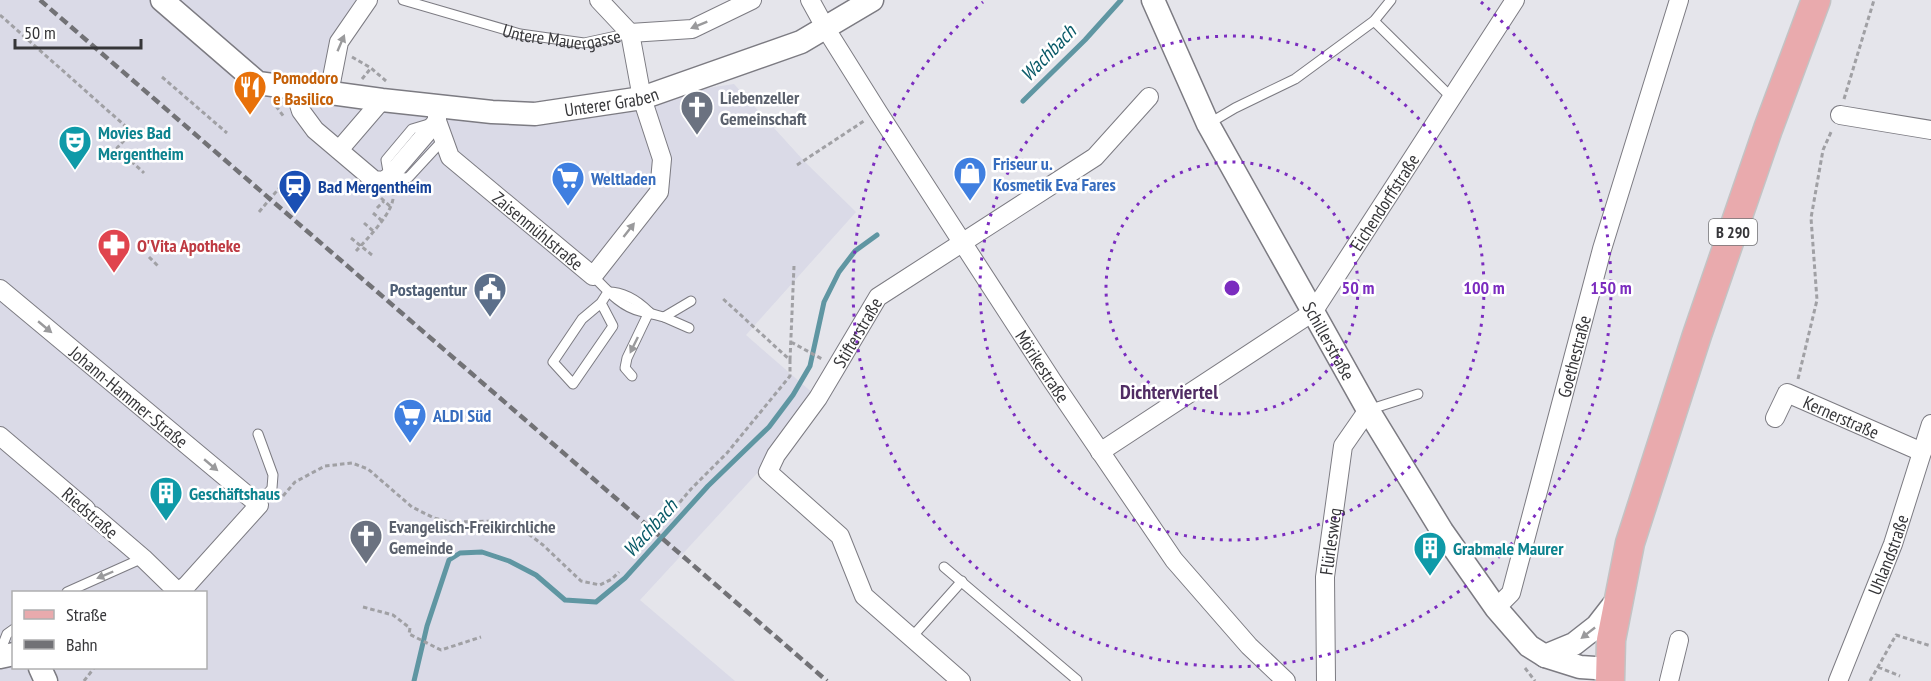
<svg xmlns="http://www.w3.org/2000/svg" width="1931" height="681" font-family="'PT Sans Narrow',sans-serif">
  <rect width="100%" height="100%" fill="#e5e5eb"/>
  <!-- built -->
  <path fill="#dadae7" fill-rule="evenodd" d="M0 0H368L357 17 329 93 535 114 734 84 804 161 856 212 746 335 815 395 761 469 640 600 735 681H0ZM14 592H206V668H14Z"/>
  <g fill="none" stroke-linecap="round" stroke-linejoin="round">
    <!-- stream -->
    <path stroke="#5f96a2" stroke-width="5" d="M1023 101 1085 40 1121 0
      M414 681 427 626 449 560 460 553 482 552 509 561 536 575 565 600 596 602 625 578 708 486 769 427 793 395 810 366 824 302 839 272 855 251 877 235"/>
    <!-- service casing -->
    <g stroke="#7c7b82" stroke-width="11">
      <g id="service">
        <path id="s1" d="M403 0 520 34 584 43 630 33"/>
        <path d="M1374 21 1452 98"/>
        <path d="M432 123 412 129 386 160 389 177 408 178 444 139"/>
        <path d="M1208 124 1235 108 1295 79 1374 21 1391 0"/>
        <path d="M593 276C606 289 621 307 640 311 649 313 656 315 664 317L691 301"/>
        <path d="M608 292C625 292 638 301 649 312"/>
        <path d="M601 303 613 326 573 384 553 362 582 319 601 303 608 292"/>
        <path d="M664 317 689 328"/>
        <path d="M632 376 625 368 627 358 649 312"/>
        <path d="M1368 410 1418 394"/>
        <path d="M258 434 273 475 272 488 259 505"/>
        <path d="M944 567 1077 680"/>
        <path d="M67 592 143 558"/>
        <path d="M911 638 962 581"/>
        <path d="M0 652 7 634 14 629"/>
      </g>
    </g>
    <!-- minor casing -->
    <g stroke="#7c7b82" stroke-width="20">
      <g id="minor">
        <path id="s2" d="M810 0 826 29 878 112 962 242 1053 382 1174 560 1249 646 1286 681"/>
        <path d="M630 33 692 29 752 0"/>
        <path d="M294 89 301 111 315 130 374 180 383 181 389 177 437 121"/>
        <path d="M329 93 339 42 368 0"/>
        <path id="s3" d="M437 106V121L450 157 593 276 659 192 662 159 642 98 630 33 599 0"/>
        <path d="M1840 115 1931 130"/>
        <path d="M339 150 382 100"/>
        <path id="s4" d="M0 289 259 505 187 585 178 592"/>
        <path id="s5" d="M1775 418 1787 393 1922 452"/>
        <path d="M0 436 86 509"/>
        <path id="s6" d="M1100 452 1313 312 1515 0"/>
        <path d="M94 516 143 558 178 592"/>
        <path id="s7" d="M1496 608 1511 593 1602 249 1679 0"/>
        <path id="s8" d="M961 681 864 596 840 536 768 472 776 455 818 398 878 297 1095 157 1149 97"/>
        <path id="s9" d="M1326 681 1325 577 1343 446 1368 410"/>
        <path d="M1669 681 1679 640"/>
        <path id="s10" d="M1838 681 1893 544 1931 424"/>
      </g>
    </g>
    <!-- tertiary casing -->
    <g stroke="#7c7b82" stroke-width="25">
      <g id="tertiary">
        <path id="s11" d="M162 0 258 83 382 100 492 112 535 114 642 98 801 42 872 0"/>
        <path id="s12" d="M1153 0 1208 124 1368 410 1442 531 1496 608 1529 646 1545 656 1580 667 1610 669"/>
        <path d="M1545 656 1574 644 1597 626 1618 599"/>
        <path d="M0 657 14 654"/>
        <path d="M40 668 46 681"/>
      </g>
    </g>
    <!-- primary casing -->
    <g stroke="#c3c3c4" stroke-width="31">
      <path id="primary" d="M1610 681 1611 640 1630 543 1697 335 1768 129 1816 0"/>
    </g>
    <!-- path -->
    <path stroke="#a0a0a4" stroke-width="3" stroke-dasharray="4.5 3" stroke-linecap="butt" d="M0 15 132 132 117 148 144 173
      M352 57 371 68 386 81
      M162 77 227 133
      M362 79 371 68
      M1844 99 1874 0
      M276 106 284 117
      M797 165 864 121
      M381 198 391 207
      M377 208 384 201
      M259 212 281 186 293 177
      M373 213 381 220
      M364 223 373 231
      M351 238 372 255
      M356 251C367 239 396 210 393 194
      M149 257 159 267
      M791 342 822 359
      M790 360 794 266
      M1798 379 1817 300 1811 218 1823 150 1832 130
      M283 496 295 482 325 466 352 463 368 469 412 507 434 518 450 522 501 521 526 532 543 545 581 581 600 585 612 579 619 572
      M670 514 691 489 727 453 790 376V360L721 297
      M363 607 393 615 410 628 409 634 441 650 481 637
      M1878 667 1900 676
      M1525 668 1535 681
      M84 681 94 668
      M1870 681 1896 635 1931 646"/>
    <!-- service -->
    <use href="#service" stroke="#fff" stroke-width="9"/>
    <!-- minor -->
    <use href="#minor" stroke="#fff" stroke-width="18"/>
    <!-- tertiary -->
    <use href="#tertiary" stroke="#fff" stroke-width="22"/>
    <!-- primary -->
    <use href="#primary" stroke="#e9aaad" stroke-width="28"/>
    <!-- rail -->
    <path stroke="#727276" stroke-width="4.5" stroke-dasharray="9 4.5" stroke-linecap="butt" d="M40 0 827 681"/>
  </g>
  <!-- one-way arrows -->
  <defs><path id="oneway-solid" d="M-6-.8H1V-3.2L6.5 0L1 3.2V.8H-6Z" transform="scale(1.5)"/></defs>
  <g fill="#9a9a9c">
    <use href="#oneway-solid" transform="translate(699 25) rotate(158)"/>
    <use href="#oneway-solid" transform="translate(341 43) rotate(-67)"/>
    <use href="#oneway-solid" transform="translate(629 230) rotate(-52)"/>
    <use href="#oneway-solid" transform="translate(45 327) rotate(40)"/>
    <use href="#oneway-solid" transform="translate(634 345) rotate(116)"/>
    <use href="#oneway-solid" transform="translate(211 465) rotate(40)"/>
    <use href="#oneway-solid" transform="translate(105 575) rotate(157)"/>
    <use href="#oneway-solid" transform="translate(1588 633) rotate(142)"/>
  </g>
  <!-- distance rings -->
  <g fill="none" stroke="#7b2cbf" stroke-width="3" stroke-dasharray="3 6">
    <circle cx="1232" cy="288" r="126"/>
    <circle cx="1232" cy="288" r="252"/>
    <path d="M1481 2A379 379 0 1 1 983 2"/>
  </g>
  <!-- icons -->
  <defs>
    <g id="restaurant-pin" transform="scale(1.725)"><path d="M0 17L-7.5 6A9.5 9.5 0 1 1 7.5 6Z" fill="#e8710a" stroke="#fff"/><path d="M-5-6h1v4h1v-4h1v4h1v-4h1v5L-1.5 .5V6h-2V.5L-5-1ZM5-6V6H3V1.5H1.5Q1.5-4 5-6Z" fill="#fff"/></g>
    <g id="church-pin" transform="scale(1.725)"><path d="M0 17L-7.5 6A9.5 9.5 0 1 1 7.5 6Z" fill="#6b7280" stroke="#fff"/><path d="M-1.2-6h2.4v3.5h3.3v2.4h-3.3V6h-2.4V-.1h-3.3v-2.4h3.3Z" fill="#fff"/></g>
    <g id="theatre-pin" transform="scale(1.725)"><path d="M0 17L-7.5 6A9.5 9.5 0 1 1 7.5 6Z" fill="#0f9aa8" stroke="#fff"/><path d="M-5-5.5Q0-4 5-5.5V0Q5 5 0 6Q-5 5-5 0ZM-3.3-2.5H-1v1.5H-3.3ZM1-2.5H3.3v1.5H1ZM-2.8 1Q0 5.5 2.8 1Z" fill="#fff"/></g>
    <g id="shop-pin" transform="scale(1.725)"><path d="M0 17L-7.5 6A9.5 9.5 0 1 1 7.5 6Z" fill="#3f7fe0" stroke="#fff"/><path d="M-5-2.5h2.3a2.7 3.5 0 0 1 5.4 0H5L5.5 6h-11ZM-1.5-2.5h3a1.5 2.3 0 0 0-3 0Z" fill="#fff"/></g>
    <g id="supermarket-pin" transform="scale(1.725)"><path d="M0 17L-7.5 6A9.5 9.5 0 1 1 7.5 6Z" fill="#3f7fe0" stroke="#fff"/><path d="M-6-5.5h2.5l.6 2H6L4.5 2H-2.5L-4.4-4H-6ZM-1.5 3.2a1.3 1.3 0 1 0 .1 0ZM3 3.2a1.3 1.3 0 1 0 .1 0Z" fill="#fff"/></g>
    <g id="station-pin" transform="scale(1.725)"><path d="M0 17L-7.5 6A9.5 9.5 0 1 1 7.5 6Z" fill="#1a4fb4" stroke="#fff"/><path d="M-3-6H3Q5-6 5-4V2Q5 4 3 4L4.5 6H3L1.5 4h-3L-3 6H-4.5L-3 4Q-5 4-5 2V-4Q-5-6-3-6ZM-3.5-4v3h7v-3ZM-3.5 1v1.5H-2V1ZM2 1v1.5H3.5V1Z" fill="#fff"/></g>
    <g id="pharmacy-pin" transform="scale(1.725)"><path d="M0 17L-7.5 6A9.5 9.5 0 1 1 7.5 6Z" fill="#e0444e" stroke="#fff"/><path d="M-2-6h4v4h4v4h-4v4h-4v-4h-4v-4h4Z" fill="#fff"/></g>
    <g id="civic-pin" transform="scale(1.725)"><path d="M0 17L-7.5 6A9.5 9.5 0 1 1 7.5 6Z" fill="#5c6f8a" stroke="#fff"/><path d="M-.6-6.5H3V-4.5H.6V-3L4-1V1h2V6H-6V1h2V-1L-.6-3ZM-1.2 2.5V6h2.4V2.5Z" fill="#fff"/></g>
    <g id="building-pin" transform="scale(1.725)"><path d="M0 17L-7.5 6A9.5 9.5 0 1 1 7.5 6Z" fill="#0f9aa8" stroke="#fff"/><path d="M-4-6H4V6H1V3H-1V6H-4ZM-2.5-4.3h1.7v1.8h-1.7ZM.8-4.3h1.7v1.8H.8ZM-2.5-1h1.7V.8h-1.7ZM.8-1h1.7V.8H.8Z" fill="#fff"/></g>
  </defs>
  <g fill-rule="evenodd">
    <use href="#restaurant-pin" x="250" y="87"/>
    <use href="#church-pin" x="697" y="107"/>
    <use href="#theatre-pin" x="75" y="142"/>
    <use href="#shop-pin" x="970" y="173"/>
    <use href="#supermarket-pin" x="568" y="178"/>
    <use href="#station-pin" x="295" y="186"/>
    <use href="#pharmacy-pin" x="114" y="245"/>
    <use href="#civic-pin" x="490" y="289"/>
    <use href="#supermarket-pin" x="410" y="415"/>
    <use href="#building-pin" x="166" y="493"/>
    <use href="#church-pin" x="366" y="536"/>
    <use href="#building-pin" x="1430" y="548"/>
  </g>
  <g text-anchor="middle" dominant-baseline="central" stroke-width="5" stroke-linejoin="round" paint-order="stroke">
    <!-- shield labels -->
    <rect fill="#fff" stroke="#727274" stroke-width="1.5" x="1709" y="219" width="48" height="26" rx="4.5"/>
    <g font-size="16" font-weight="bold" fill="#363639">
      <text x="1733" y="232">B 290</text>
    </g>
    <!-- street labels -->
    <g font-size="18" fill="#363639" stroke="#fff">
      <text stroke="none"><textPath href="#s1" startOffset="164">Untere Mauergasse</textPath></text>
      <text stroke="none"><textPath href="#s11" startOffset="483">Unterer Graben</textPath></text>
      <text stroke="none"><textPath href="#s6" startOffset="386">Eichendorffstraße</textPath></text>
      <text stroke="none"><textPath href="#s3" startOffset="168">Zaisenmühlstraße</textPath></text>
      <text stroke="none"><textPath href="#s8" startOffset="456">Stifterstraße</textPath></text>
      <text stroke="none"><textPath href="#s12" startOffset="384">Schillerstraße</textPath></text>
      <text stroke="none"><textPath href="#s7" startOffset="266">Goethestraße</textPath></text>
      <text stroke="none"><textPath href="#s2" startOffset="434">Mörikestraße</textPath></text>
      <text stroke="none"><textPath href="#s4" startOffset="168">Johann-Hammer-Straße</textPath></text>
      <text stroke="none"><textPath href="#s5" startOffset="87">Kernerstraße</textPath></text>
      <text transform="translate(90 513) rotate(41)">Riedstraße</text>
      <text stroke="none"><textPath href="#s9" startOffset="140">Flürlesweg</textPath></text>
      <text stroke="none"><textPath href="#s10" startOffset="136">Uhlandstraße</textPath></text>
    </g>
    <!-- food labels -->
    <g font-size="18" font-weight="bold" fill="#c56008" stroke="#fff" text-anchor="start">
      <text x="273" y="77">Pomodoro<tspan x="273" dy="21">e Basilico</tspan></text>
    </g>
    <!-- worship labels -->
    <g font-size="18" font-weight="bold" fill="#5b616d" stroke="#fff" text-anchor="start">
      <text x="720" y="97">Liebenzeller<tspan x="720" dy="21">Gemeinschaft</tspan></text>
      <text x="389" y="526">Evangelisch-Freikirchliche<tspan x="389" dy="21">Gemeinde</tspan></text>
    </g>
    <!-- culture labels -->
    <g font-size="18" font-weight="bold" fill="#0d838f" stroke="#fff" text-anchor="start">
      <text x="98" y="132">Movies Bad<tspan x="98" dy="21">Mergentheim</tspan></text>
      <text x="189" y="493">Geschäftshaus</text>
      <text x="1453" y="548">Grabmale Maurer</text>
    </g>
    <!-- shop labels -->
    <g font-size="18" font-weight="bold" fill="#366cbe" stroke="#fff" text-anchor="start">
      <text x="993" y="163">Friseur u.<tspan x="993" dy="21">Kosmetik Eva Fares</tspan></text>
      <text x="591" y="178">Weltladen</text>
      <text x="433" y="415">ALDI Süd</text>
    </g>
    <!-- transit labels -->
    <g font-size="18" font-weight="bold" fill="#164399" stroke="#fff" text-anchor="start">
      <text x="318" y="186">Bad Mergentheim</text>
    </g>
    <!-- health labels -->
    <g font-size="18" font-weight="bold" fill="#be3a42" stroke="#fff" text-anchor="start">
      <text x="137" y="245">O'Vita Apotheke</text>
    </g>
    <!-- service labels -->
    <g font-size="18" font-weight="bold" fill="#4e5e75" stroke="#fff" text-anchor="end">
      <text x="467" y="289">Postagentur</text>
    </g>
    <!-- water labels -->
    <g font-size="20" font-style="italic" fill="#095a68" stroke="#fff">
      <text transform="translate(1048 53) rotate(-46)">Wachbach</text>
      <text transform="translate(650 528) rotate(-48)">Wachbach</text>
    </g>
    <!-- neighbourhood labels -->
    <g font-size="20" font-weight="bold" fill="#502c64" stroke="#fff">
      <text x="1169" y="392">Dichterviertel</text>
    </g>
  </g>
  <circle cx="1232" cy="288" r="9" fill="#7b2cbf" stroke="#fff" stroke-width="3"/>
  <g font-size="18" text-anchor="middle" font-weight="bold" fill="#7b2cbf" stroke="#fff" stroke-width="5" stroke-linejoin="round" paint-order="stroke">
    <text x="1358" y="294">50 m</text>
    <text x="1484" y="294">100 m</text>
    <text x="1611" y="294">150 m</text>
  </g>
  <!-- legend -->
  <rect x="12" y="591" width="195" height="78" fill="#ffffff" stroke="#afafb0" stroke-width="1.5"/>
  <rect x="24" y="610" width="30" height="9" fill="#e9aaad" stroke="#afafb0" stroke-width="1.5"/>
  <text x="66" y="621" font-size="18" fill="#363639">Straße</text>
  <rect x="24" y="640" width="30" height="9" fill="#727276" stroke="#afafb0" stroke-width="1.5"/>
  <text x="66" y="651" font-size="18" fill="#363639">Bahn</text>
  <!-- scale -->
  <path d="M15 39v9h126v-9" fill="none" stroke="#363639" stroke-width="3"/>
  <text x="24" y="39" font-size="18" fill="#363639" stroke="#ffffff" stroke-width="4.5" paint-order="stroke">50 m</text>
</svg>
